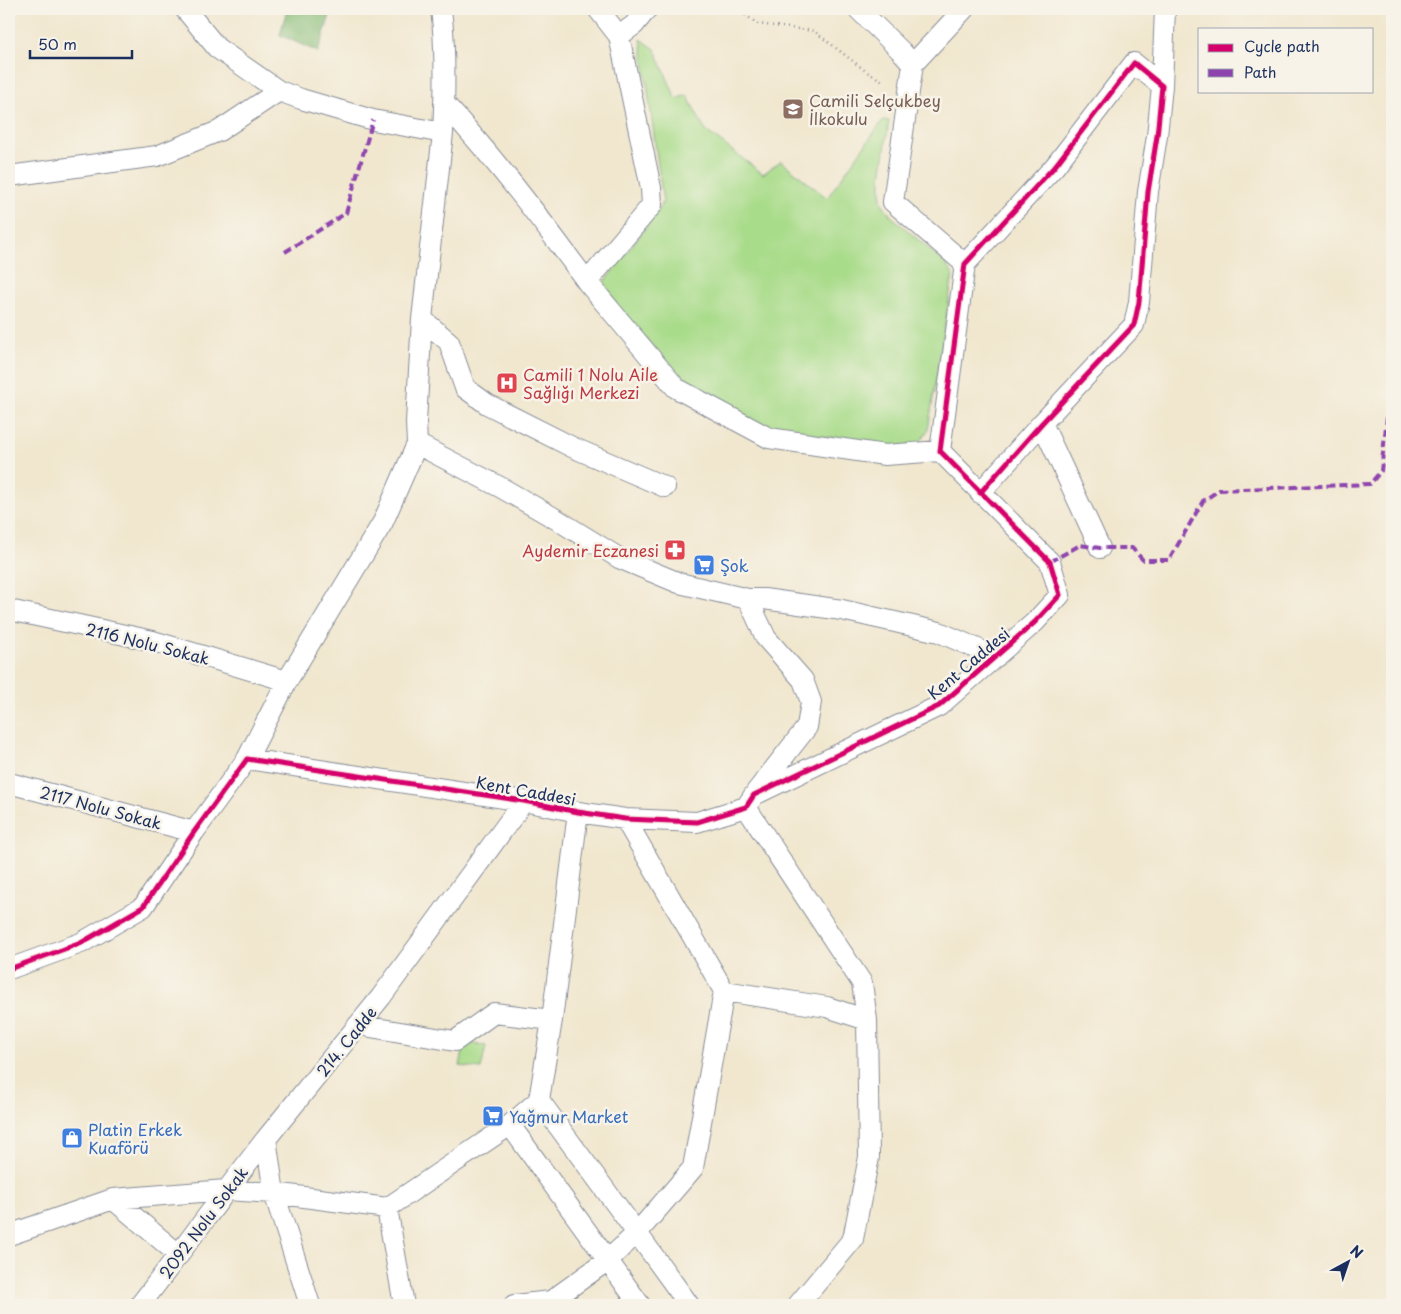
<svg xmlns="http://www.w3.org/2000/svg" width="1401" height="1314" font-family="'Playpen Sans',sans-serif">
  <rect width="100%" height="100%" fill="#f7f3e8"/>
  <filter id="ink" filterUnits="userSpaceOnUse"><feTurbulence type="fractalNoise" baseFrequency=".02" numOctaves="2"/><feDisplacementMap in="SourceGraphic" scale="10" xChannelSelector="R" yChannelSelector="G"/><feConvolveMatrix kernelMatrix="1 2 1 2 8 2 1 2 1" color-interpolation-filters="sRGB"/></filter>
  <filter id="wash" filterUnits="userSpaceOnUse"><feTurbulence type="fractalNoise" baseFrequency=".0096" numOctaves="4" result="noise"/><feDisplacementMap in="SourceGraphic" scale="20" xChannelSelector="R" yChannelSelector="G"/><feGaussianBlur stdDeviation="1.12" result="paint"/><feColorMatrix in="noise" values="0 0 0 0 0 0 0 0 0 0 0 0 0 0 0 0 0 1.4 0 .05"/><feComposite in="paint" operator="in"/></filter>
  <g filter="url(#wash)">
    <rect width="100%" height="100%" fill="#f1e7cf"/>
    <!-- green -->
    <path fill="#a9dc8a" stroke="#628674" d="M641 39 655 49 676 99 687 95 705 130 763 174 781 161 827 198 883 120 889 121 881 178V201L890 215 946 264 953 275 928 430 918 445 893 447 768 429 701 395 681 379 616 304 604 282 654 217 663 202Z
      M465 1042 486 1046 481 1069 460 1066Z"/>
    <!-- forest -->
    <path fill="#86bc76" stroke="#50766a" d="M287 9H332L318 52 280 35Z"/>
  </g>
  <g filter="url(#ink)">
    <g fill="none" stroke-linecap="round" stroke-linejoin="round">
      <!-- minor casing -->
      <g stroke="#868b96" stroke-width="22">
        <path id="minor" d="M185 9 217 48 279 91 301 99 373 120 443 133
          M598 9 619 36
          M858 9 902 52 913 64 893 202 965 264
          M913 64 964 9
          M1162 86 1165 9
          M444 103C496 160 542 220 587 282L652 205 651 188 619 36 634 25 647 9
          M9 176 157 156 219 131 279 91
          M587 282 676 388 769 438 885 455 940 451
          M422 319 449 342 465 388 487 404 572 447 665 487
          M1042 423 1100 548
          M417 444 500 487 556 519 619 558 679 583 748 599
          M9 610 153 641 287 681
          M247 759 287 681 383 522 417 444 416 422 422 319 443 133C445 92 446 49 441 9
          M9 783 194 832
          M756 792 807 727 811 702 803 680 766 638 748 599H764L842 610 939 632 996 657
          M746 807 862 983 867 1020
          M9 969 81 943 143 907 194 832 247 759 524 801 578 812 625 819 697 822 746 807 754 795 939 706 1035 622 1060 595 1050 562 940 451 965 264 1055 166 1134 63 1162 86 1157 136 1148 192 1139 302 1134 325 1042 423 980 493
          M724 991 827 1007 867 1020 869 1157 853 1239 798 1305
          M358 1025 455 1041 494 1013 552 1020
          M539 1100 552 1020 578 812
          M510 1125 640 1305
          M113 1199 179 1255
          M387 1208 404 1305
          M9 1235 113 1199 226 1190 274 1193 387 1208 510 1125 539 1100 637 1233 689 1305
          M140 1305C182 1251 223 1194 266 1139
          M310 1305 274 1193 266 1139 381 997 524 801
          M514 1305 551 1301 608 1260 637 1233 693 1168 724 991 625 819"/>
      </g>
      <!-- path -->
      <path stroke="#868b96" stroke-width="2.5" stroke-dasharray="1 4" stroke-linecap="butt" d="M737 9 758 24 814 31 867 72 883 81"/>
      <!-- minor -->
      <use href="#minor" stroke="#fff" stroke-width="20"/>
      <!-- quiet -->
      <path stroke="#8e44ad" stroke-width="4" stroke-dasharray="8 4" stroke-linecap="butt" d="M285 252 346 213 373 120
        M1050 562 1080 545 1100 548H1132L1143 560H1169L1203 501 1219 490 1370 484 1381 471 1392 373"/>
      <!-- cycleway casing -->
      <g stroke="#f7f3e8" stroke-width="8">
        <path id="cycleway" d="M9 969 81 943 143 907 194 832 247 759 524 801 578 812 625 819 697 822 746 807 754 795 939 706 1035 622 1060 595 1050 562 940 451 965 264 1055 166 1134 63 1162 86 1157 136 1148 192 1139 302 1134 325 1042 423 980 493"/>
      </g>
      <!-- cycleway -->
      <use href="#cycleway" stroke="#d6006c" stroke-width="5"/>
    </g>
  </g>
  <!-- icons -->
  <defs>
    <g id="school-square" transform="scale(1.125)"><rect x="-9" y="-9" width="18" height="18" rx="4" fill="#8d6e63" stroke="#f7f3e8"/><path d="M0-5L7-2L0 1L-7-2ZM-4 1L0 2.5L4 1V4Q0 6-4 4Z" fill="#fff"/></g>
    <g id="hospital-square" transform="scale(1.125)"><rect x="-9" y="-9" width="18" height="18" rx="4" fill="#e0444e" stroke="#f7f3e8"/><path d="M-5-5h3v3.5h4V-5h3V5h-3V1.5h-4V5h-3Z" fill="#fff"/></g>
    <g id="pharmacy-square" transform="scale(1.125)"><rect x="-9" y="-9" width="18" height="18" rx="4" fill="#e0444e" stroke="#f7f3e8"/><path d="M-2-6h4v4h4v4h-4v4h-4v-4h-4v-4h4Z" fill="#fff"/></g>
    <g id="supermarket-square" transform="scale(1.125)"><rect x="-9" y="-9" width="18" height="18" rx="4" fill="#3f7fe0" stroke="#f7f3e8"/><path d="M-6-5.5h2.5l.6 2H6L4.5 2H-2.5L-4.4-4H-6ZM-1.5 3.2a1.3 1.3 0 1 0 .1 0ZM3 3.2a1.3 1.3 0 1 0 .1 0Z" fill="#fff"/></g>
    <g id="shop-square" transform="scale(1.125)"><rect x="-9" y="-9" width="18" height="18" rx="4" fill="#3f7fe0" stroke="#f7f3e8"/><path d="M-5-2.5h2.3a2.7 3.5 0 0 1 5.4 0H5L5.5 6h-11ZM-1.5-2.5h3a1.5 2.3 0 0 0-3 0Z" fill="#fff"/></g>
  </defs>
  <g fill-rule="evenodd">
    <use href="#school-square" x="793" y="109"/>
    <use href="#hospital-square" x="507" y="383"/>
    <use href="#pharmacy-square" x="675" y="550"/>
    <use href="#supermarket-square" x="704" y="565"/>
    <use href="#supermarket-square" x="493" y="1116"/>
    <use href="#shop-square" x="72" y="1138"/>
  </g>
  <g text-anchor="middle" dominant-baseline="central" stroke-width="5" stroke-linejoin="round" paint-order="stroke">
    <!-- education labels -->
    <g font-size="16" fill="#785e54" stroke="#f7f3e8" text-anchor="start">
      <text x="809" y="100">Camili Selçukbey<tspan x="809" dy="18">İlkokulu</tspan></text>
    </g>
    <!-- health labels -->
    <g font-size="16" fill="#be3a42" stroke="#f7f3e8" text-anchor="start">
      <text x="523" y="374">Camili 1 Nolu Aile<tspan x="523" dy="18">Sağlığı Merkezi</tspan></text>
      <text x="659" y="550" text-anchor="end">Aydemir Eczanesi</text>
    </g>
    <!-- shop labels -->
    <g font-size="16" fill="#366cbe" stroke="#f7f3e8" text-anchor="start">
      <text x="720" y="565">Şok</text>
      <text x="509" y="1116">Yağmur Market</text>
      <text x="88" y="1129">Platin Erkek<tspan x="88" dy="18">Kuaförü</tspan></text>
    </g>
    <!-- street labels -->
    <g font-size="16" fill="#1b2f5e" stroke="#f7f3e8">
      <text transform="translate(148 643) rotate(14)">2116 Nolu Sokak</text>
      <text transform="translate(968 663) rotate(-40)">Kent Caddesi</text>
      <text transform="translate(526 790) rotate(10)">Kent Caddesi</text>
      <text transform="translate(101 807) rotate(15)">2117 Nolu Sokak</text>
      <text transform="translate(346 1041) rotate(-51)">214. Cadde</text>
      <text transform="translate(203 1222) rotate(-53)">2092 Nolu Sokak</text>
    </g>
  </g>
  <!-- margin -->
  <rect width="1401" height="1314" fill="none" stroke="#f7f3e8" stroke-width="30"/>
  <!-- legend -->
  <rect x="1198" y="28" width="175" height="65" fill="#f7f3e8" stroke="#9fa5b1"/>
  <rect x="1208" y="44" width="25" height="8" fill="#d6006c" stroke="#9fa5b1"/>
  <text x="1244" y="52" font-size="15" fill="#1b2f5e">Cycle path</text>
  <rect x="1208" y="69" width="25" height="8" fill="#8e44ad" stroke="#9fa5b1"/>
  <text x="1244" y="78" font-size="15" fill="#1b2f5e">Path</text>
  <!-- north arrow -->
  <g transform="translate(1348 1262) rotate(40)" stroke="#f7f3e8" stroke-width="4" paint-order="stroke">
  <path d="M0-4L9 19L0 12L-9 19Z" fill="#1b2f5e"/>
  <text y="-8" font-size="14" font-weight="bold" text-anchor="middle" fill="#1b2f5e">N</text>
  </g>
  <!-- scale -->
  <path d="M30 50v8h102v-8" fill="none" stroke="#1b2f5e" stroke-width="2.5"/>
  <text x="38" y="50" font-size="15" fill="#1b2f5e" stroke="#f7f3e8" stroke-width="4" paint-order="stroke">50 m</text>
</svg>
